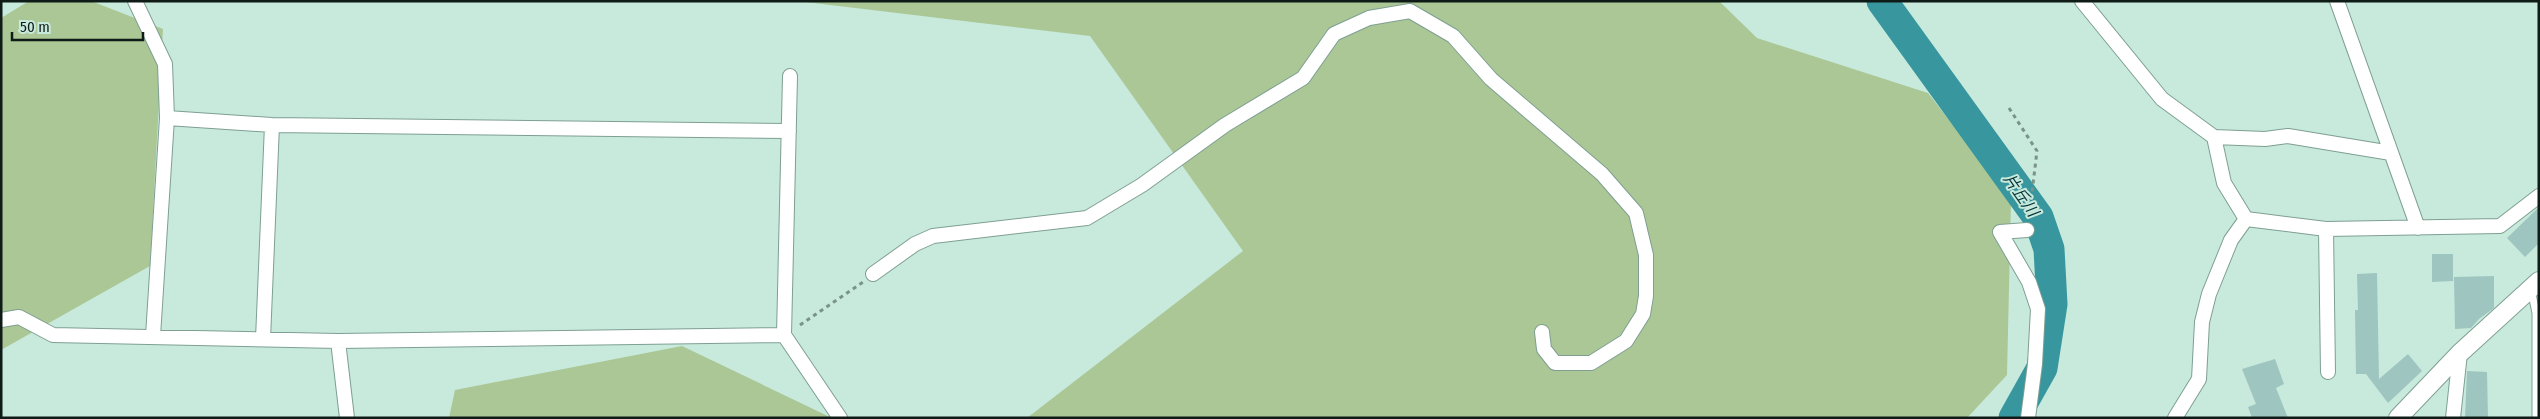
<svg xmlns="http://www.w3.org/2000/svg" width="2540" height="419" font-family="'Fira Sans Condensed','Noto Sans JP',sans-serif">
  <rect width="100%" height="100%" fill="#c8eadc"/>
  <!-- green -->
  <path fill="#abc796" d="M29 1H91L163 29 150 266 1 350V18Z
    M797 1H1719L1757 38 1928 93 2011 200 2007 375 1967 418H1027L1243 251 1090 36Z
    M682 346 832 418H449L455 390Z"/>
  <g fill="none" stroke-linecap="round" stroke-linejoin="round">
    <!-- river -->
    <path stroke="#38969f" stroke-width="31" d="M1882 1 2038 217 2049 249 2052 304 2042 368 2014 418"/>
  </g>
  <!-- building -->
  <path fill="#9ec5bf" d="M2539 207V243L2525 257 2507 238Z
    M2432 254H2453V281L2432 282Z
    M2377 273 2379 379 2408 354 2422 371 2388 403 2366 374H2356L2355 310H2358L2357 274Z
    M2494 276V308L2479 319 2471 328 2455 329 2454 277Z
    M2275 359 2284 384 2276 388 2288 418H2252L2248 407 2256 404 2242 369Z
    M2467 371 2487 372 2488 418H2465Z"/>
  <g fill="none" stroke-linecap="round" stroke-linejoin="round">
    <!-- service casing -->
    <g stroke="#7e9f92" stroke-width="9">
      <path id="service" d="M2531 289 2536 313V418"/>
    </g>
    <!-- minor casing -->
    <g stroke="#7e9f92" stroke-width="16">
      <path id="minor" d="M135 1 165 64 167 118 153 336
        M2082 1 2162 99 2214 137 2224 183 2246 219
        M2337 1 2418 228
        M790 76 784 335 840 418
        M167 118 272 125 789 131
        M2214 137 2265 139 2288 136 2391 153
        M2246 219 2326 229 2500 226 2539 196
        M2326 229 2328 372
        M2027 230 2000 232 2029 282 2038 309 2035 364 2028 418
        M873 274 915 244 933 236 1087 218 1142 185 1225 125 1303 78 1334 34 1369 18 1410 11 1453 36 1491 79 1602 174 1636 213 1646 255V296L1643 314 1626 341 1591 363H1555L1544 349 1542 332
        M1 320 19 317 53 335 338 341 784 335
        M263 339 272 125
        M338 341 347 418
        M2175 418 2199 379 2202 322 2209 294 2231 240 2246 219
        M2453 418 2460 353"/>
    </g>
    <!-- tertiary casing -->
    <g stroke="#7e9f92" stroke-width="20">
      <path id="tertiary" d="M2398 418 2460 353 2539 281"/>
    </g>
    <!-- path -->
    <path stroke="#7a9389" stroke-width="3" stroke-dasharray="4 4" stroke-linecap="butt" d="M2009 108 2037 151 2029 217
      M800 325 863 282"/>
    <!-- service -->
    <use href="#service" stroke="#fff" stroke-width="7"/>
    <!-- minor -->
    <use href="#minor" stroke="#fff" stroke-width="14"/>
    <!-- tertiary -->
    <use href="#tertiary" stroke="#fff" stroke-width="18"/>
  </g>
  <g text-anchor="middle" dominant-baseline="central" stroke-width="4" stroke-linejoin="round" paint-order="stroke">
    <!-- water labels -->
    <g font-size="16" font-style="italic" fill="#063438" stroke="#c8eadc">
      <text transform="translate(2021 195) rotate(55)">片丘川</text>
    </g>
  </g>
  <!-- border -->
  <rect width="2540" height="419" fill="none" stroke="#0e1b16" stroke-width="5"/>
  <!-- scale -->
  <path d="M12 32v8h131v-8" fill="none" stroke="#0e1b16" stroke-width="2.5"/>
  <text x="20" y="32" font-size="15" fill="#0e1b16" stroke="#c8eadc" stroke-width="4" paint-order="stroke">50 m</text>
</svg>
